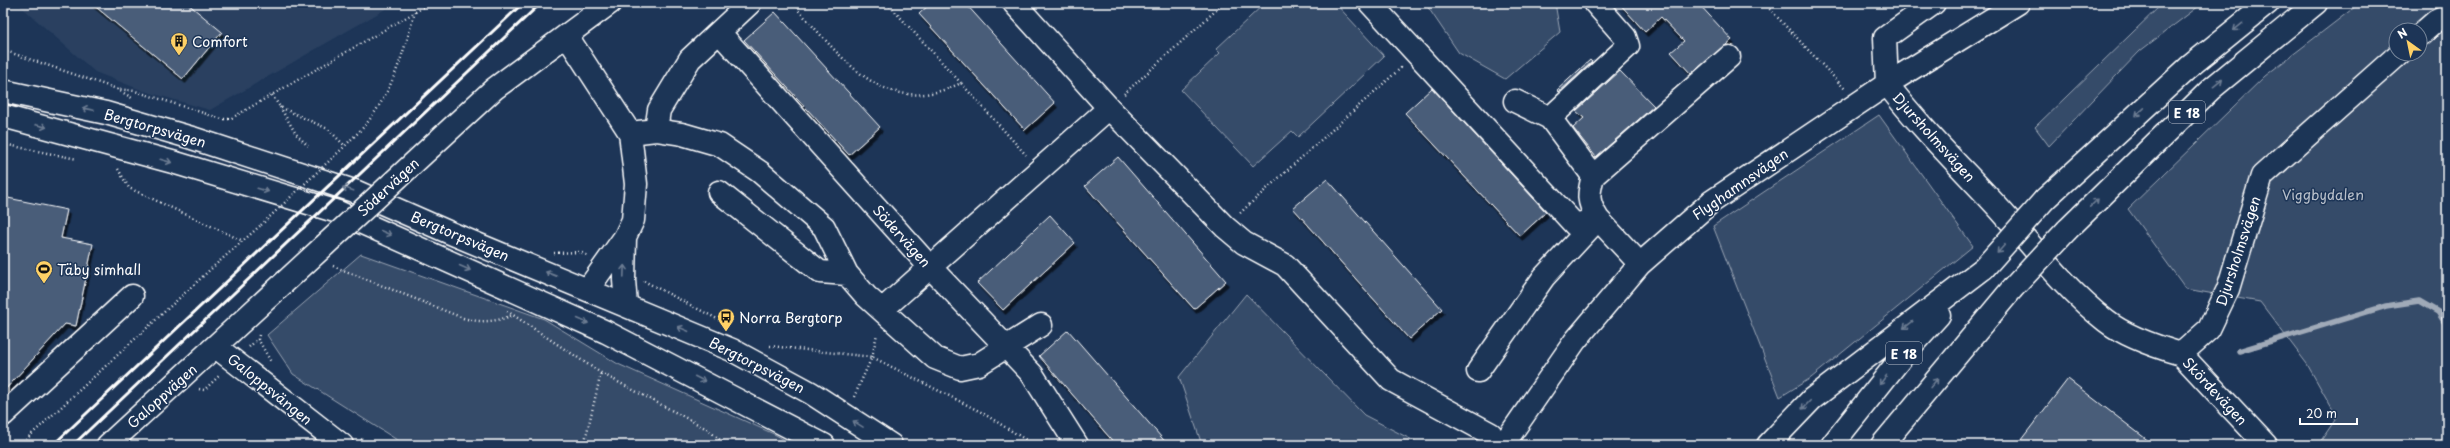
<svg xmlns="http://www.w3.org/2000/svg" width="2450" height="448" font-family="'Playpen Sans',sans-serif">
  <defs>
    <filter id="shadow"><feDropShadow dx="2.5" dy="4.5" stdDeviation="0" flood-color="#0009"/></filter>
  </defs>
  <rect width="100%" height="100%" fill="#1d3557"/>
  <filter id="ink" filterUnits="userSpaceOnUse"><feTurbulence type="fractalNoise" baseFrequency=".025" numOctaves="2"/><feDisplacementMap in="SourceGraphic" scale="8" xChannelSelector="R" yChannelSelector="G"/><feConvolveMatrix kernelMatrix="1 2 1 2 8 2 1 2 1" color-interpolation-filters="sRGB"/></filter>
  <g filter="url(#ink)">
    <!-- built -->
    <path fill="#2a4161" d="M17 3H396L210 110 144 91 95 72Z"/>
    <!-- green -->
    <path fill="#364b69" stroke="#9aa5b4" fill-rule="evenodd" d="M1265 3H1335L1384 56 1298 137 1292 131 1253 166 1181 90 1220 53 1216 49Z
      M1425 3H1555L1560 32 1505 79 1459 53Z
      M2163 3H2203L2140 51 2049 146 2035 127Z
      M2360 3H2447V445H2318L2337 417 2307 364 2260 302 2186 289 2128 209 2265 76ZM2396 30H2420V54H2396Z
      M1879 115 1973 246 1811 378 1780 397 1713 226Z
      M361 254 544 319 618 364 776 435 793 445H405L293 374 267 335Z
      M1246 294 1364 415 1422 445H1202L1179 377Z"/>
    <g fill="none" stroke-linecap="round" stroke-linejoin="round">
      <!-- stream -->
      <path stroke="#a0aab8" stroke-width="5.5" d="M2239 351 2386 306 2419 301 2438 312 2447 326"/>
    </g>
    <!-- building -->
    <path fill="#4a5d79" stroke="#fff" filter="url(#shadow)" d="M91 3H187L222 32 183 79Z
      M931 3H965L1055 103 1025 130 919 14Z
      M1619 3H1698L1732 40 1691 74 1671 52 1684 41 1661 17 1645 32Z
      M775 12 880 127 849 155 744 40Z
      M1590 60 1592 62 1559 92 1557 90Z
      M1620 71 1654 106 1596 157 1573 128 1584 118 1576 111Z
      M1432 88 1546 212 1520 236 1405 113Z
      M1118 157 1226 281 1194 309 1085 186Z
      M1327 179 1442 309 1409 339 1293 208Z
      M3 197 67 210 61 238 93 244 76 326 65 324 3 392Z
      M1050 215 1075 243 1003 310 977 283Z
      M1068 330 1168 445H1116L1039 356Z
      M2068 379 2154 445H2017Z"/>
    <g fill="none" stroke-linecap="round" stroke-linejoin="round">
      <!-- minor casing -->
      <g stroke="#fff" stroke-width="25">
        <path id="minor" d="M1014 3 1109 108 1225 227 1244 243 1285 265 1391 380 1491 434
          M1370 3 1575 225 1598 219C1587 201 1588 195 1593 176L1729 57
          M719 32 930 267 1032 374 1077 445
          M2420 35 2436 21 2447 16
          M567 36 630 133 636 184 633 220 625 237 588 289
          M1887 84C1922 130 1964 170 2003 213 2036 250 2066 290 2106 321 2125 336 2157 347 2181 354L2209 329 2228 289 2262 176 2399 54
          M1887 84 1885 38 1934 3
          M1515 101 1550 118 1593 176
          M1550 118 1628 46 1625 37 1595 3
          M656 130 659 110 690 59 750 3
          M630 133 656 130 682 134 720 145 760 172 824 227 847 274 866 296 935 358 960 368 979 364 1041 325
          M431 147 494 89 610 3
          M719 192 820 272 847 274
          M625 237 624 280 626 305
          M882 310 1109 108
          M216 347 342 445
          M2181 354 2266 445
          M1478 371 1544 277 1598 219 1640 264
          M3 415 132 296
          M108 445 324 246
          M1503 445 1575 341 1640 264 1711 202 1887 84 2018 3"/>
      </g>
      <!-- major casing -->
      <g stroke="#fff" stroke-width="25">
        <path id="major" d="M3 91 106 113 192 138 357 192 448 232 732 350 811 393 891 445
          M3 116 176 163 338 212 606 332 824 445"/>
      </g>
      <!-- highway casing -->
      <g stroke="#fff" stroke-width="25">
        <path id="highway" d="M2045 199 2189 67 2268 3
          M2067 230 2211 89 2316 3
          M1768 445 1812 399 1984 268
          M1832 445 1909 348 1939 315
          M1882 445 2012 289"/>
      </g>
      <!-- path -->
      <path stroke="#fff" stroke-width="2.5" stroke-dasharray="1 3" stroke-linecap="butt" d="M798 3V10C845 60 884 120 961 83L1026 155
        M887 3 961 83
        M1764 3 1845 89
        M3 50 117 89 135 91 222 119H230L431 3
        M117 89 132 98
        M1124 94 1224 3
        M272 95 280 107 328 129 345 146C353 137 363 129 370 119 394 87 404 50 415 12
        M280 107 296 134 308 146
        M3 144 77 159
        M118 169 129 188 243 241
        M1240 213 1403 66
        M554 253 580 252 587 255
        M333 266 463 318C481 323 494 322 511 316
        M644 281 725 323
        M507 311 601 373 707 429 726 445
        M259 335 258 339 271 362
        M770 346 872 357 981 412 1034 445
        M249 347 258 339
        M199 389 204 390 220 375
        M854 397 872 357 877 334
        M361 439 371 445
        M20 445 213 267 261 225
        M584 445 601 373"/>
      <!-- minor -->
      <use href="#minor" stroke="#1d3557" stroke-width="22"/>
      <!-- major -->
      <use href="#major" stroke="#1d3557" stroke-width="22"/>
      <!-- highway -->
      <use href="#highway" stroke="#1d3557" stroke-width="22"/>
      <!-- rail -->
      <path stroke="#fff" stroke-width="3" d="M53 445 523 3
        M73 445 541 3"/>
      <!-- minor-bridge casing -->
      <g stroke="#fff" stroke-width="25" stroke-linecap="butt">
        <path id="minor-bridge" d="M324 246 431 147"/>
      </g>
      <!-- highway-bridge casing -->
      <g stroke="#fff" stroke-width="25" stroke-linecap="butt">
        <path id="highway-bridge" d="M1984 268 2045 199
          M2012 289 2067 230"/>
      </g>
      <!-- path-bridge -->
      <path stroke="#fff" stroke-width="2.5" stroke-dasharray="1 3" stroke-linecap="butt" d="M261 225 345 146"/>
      <!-- minor-bridge -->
      <use href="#minor-bridge" stroke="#1d3557" stroke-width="22"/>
      <!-- highway-bridge -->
      <use href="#highway-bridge" stroke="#1d3557" stroke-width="22"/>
    </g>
    <!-- one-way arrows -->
    <defs><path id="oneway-shaft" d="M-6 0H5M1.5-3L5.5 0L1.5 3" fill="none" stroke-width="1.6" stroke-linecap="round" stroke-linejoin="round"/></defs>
    <g stroke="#6c7c92">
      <use href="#oneway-shaft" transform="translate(2238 27) rotate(141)"/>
      <use href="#oneway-shaft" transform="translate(2218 83) rotate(-39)"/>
      <use href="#oneway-shaft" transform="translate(88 109) rotate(-168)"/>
      <use href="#oneway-shaft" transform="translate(2140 112) rotate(137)"/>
      <use href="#oneway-shaft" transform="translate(41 126) rotate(14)"/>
      <use href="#oneway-shaft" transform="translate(166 161) rotate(16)"/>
      <use href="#oneway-shaft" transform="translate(348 189) rotate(-162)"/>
      <use href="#oneway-shaft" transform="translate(263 190) rotate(16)"/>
      <use href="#oneway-shaft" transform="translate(2094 203) rotate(-44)"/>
      <use href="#oneway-shaft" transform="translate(386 233) rotate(24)"/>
      <use href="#oneway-shaft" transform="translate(2001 249) rotate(132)"/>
      <use href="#oneway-shaft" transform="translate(465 268) rotate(24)"/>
      <use href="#oneway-shaft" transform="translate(624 271) rotate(-88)"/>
      <use href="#oneway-shaft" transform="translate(551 274) rotate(-158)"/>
      <use href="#oneway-shaft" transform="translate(583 321) rotate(24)"/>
      <use href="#oneway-shaft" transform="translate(1908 325) rotate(143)"/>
      <use href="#oneway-shaft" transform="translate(683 329) rotate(-157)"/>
      <use href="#oneway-shaft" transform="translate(700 379) rotate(27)"/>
      <use href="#oneway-shaft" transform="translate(1883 380) rotate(128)"/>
      <use href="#oneway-shaft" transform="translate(1934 383) rotate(-50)"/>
      <use href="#oneway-shaft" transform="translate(1806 405) rotate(134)"/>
      <use href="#oneway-shaft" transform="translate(858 424) rotate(-148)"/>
    </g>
  </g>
  <!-- icons -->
  <defs>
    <g id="building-pin" transform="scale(0.9)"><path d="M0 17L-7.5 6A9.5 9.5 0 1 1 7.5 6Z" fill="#ffd166" stroke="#1d3557"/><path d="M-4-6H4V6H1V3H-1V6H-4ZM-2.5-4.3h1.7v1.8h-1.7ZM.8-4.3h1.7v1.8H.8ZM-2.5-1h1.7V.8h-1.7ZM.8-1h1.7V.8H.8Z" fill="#111"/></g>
    <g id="stadium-pin" transform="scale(0.9)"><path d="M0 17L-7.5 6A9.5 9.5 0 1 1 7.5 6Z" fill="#ffd166" stroke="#1d3557"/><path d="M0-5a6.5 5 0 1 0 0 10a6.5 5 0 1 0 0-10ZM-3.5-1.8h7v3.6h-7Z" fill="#111"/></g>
    <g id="bus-pin" transform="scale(0.9)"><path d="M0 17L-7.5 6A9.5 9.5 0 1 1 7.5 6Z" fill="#ffd166" stroke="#1d3557"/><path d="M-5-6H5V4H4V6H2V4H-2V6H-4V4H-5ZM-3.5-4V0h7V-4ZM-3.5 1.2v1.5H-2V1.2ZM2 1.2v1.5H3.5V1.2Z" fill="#111"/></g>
  </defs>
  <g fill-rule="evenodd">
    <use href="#building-pin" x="179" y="41"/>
    <use href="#stadium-pin" x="44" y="269"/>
    <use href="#bus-pin" x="726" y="317"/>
  </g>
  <g text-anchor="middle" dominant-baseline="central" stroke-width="3" stroke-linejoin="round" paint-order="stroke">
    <!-- shield labels -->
    <g fill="#1d3557" stroke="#bbc2cd" stroke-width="1">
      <rect x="2169" y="101" width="36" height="22" rx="3"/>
      <rect x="1886" y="342" width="36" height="22" rx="3"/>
    </g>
    <g font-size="13" font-weight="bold" fill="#fff">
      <text x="2187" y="112">E 18</text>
      <text x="1904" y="353">E 18</text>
    </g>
    <!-- poi labels -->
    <g font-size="14" fill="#fff" stroke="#1d3557" text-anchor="start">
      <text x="192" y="41">Comfort</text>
      <text x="57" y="269">Täby simhall</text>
      <text x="739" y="317">Norra Bergtorp</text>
    </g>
    <!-- street labels -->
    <g font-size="14" fill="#fff" stroke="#1d3557">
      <text transform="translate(155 128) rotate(16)">Bergtorpsvägen</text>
      <text transform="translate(1934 137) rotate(48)">Djursholmsvägen</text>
      <text transform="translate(1740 184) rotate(-35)">Flyghamnsvägen</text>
      <text transform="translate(388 187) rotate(-43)">Södervägen</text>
      <text transform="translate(460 236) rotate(23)">Bergtorpsvägen</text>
      <text transform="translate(902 236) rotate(48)">Södervägen</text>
      <text transform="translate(2238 251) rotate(-72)">Djursholmsvägen</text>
      <text transform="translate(757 365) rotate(27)">Bergtorpsvägen</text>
      <text transform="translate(270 389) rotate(39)">Galoppsvängen</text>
      <text transform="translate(2215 391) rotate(47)">Skördevägen</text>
      <text transform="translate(162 396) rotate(-42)">Galoppvägen</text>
    </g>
    <!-- park labels -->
    <g font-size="14" fill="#b9c0ca" stroke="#1d3557">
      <text x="2323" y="194">Viggbydalen</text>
    </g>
  </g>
  <!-- margin -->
  <rect width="2450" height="448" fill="none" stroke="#1d3557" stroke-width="16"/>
  <rect x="8" y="8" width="2434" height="432" fill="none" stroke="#fff" stroke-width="1.5" filter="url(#ink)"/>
  <!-- north arrow -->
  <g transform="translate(2408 42) rotate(327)"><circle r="19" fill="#1d3557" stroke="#77869a"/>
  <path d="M0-3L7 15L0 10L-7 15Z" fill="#ffd166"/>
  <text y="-6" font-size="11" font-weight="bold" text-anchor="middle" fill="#ffffff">N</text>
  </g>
  <!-- scale -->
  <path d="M2300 418v6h57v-6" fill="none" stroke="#ffffff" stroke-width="2"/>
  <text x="2306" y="418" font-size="12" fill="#ffffff" stroke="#1d3557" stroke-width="3" paint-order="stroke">20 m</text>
</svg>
